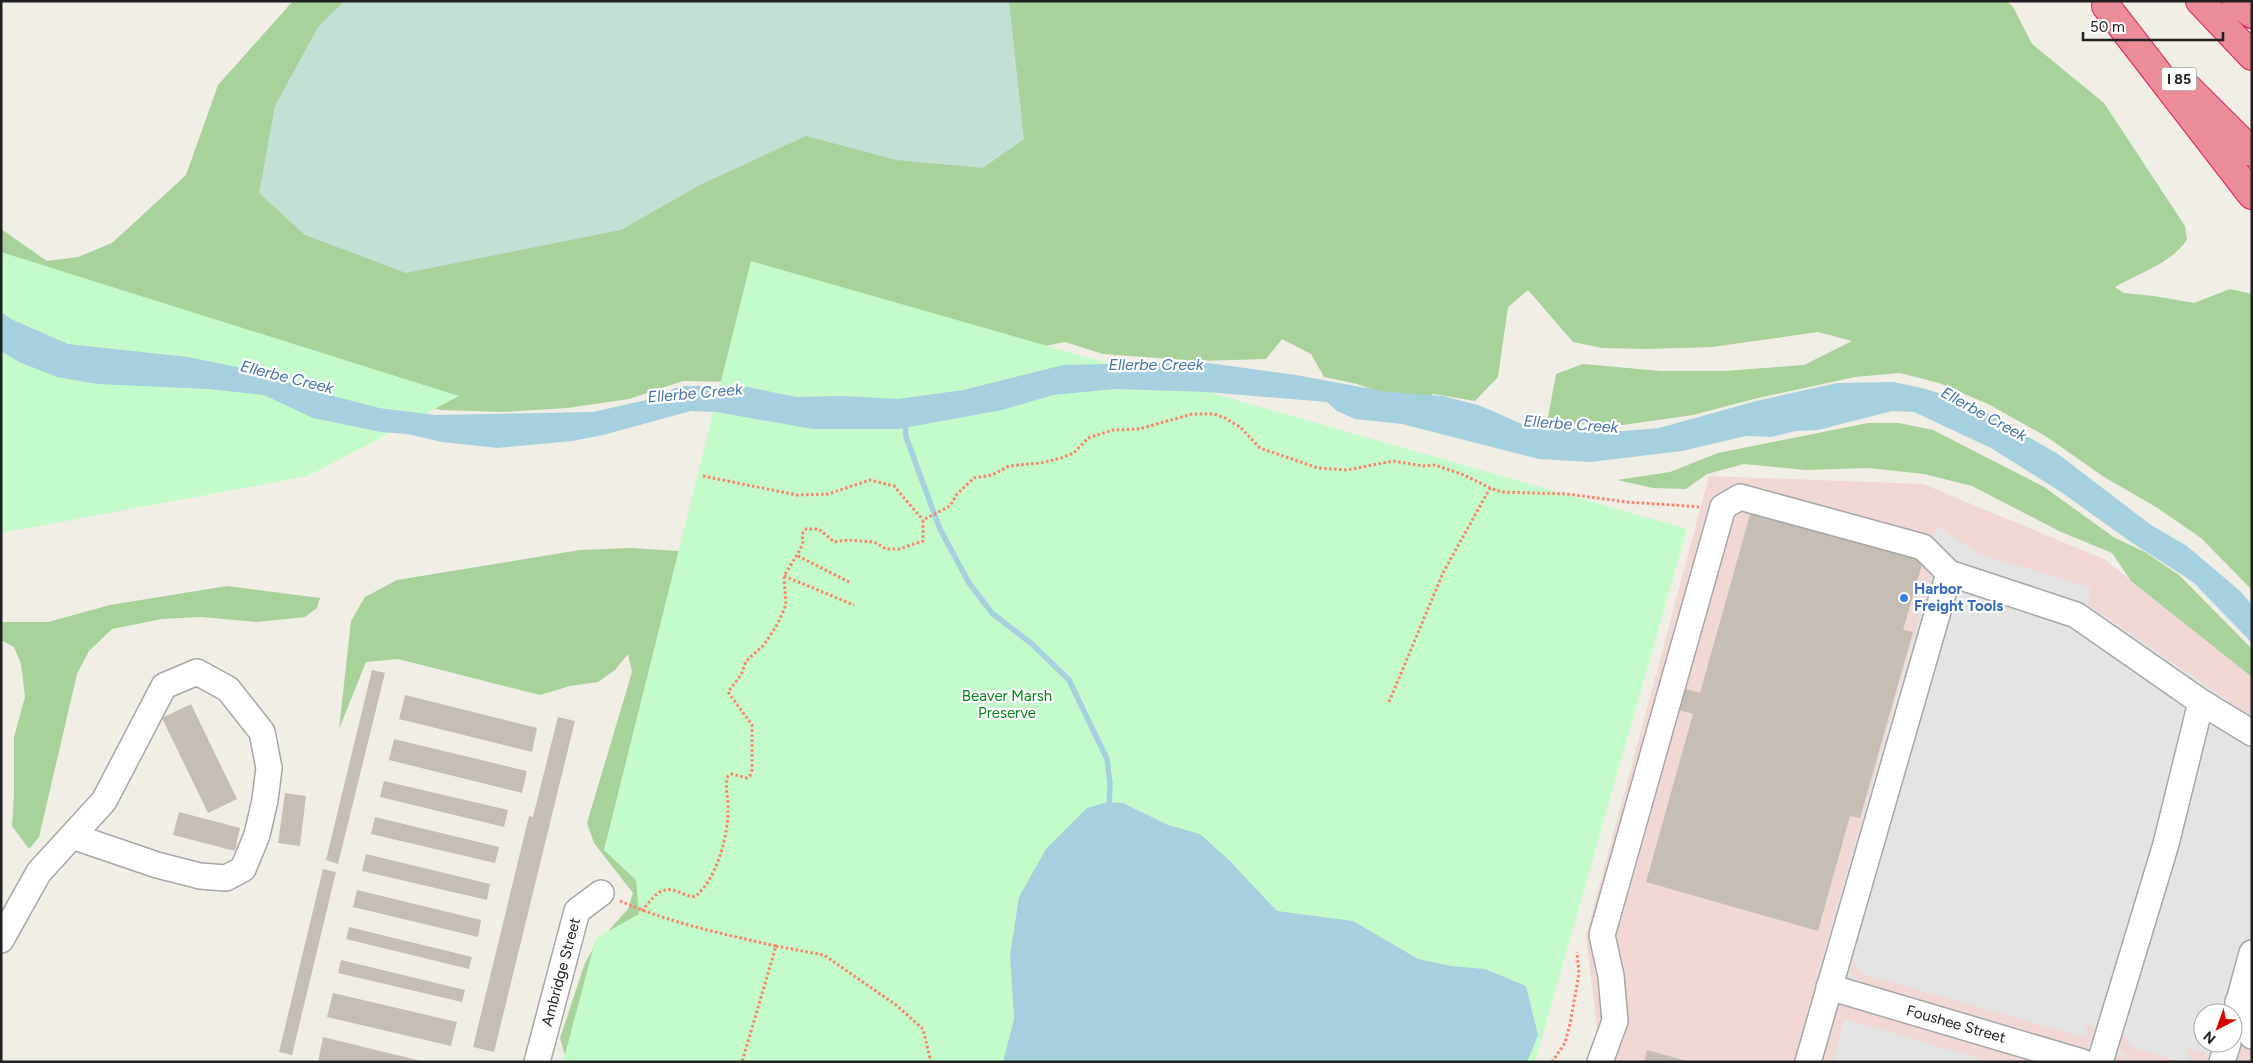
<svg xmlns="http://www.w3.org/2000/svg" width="2253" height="1063" font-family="Figtree,sans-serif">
  <rect width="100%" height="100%" fill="#f1eee6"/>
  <!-- commercial -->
  <path fill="#f2d8d5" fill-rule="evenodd" d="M1709 476 1923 484 2104 559 2252 676V1062H1593L1598 1036 1586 936ZM2203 1013H2233V1043H2203Z"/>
  <!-- forest -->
  <path fill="#a7d29a" d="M293 1H2007L2013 7 2032 44 2104 103 2185 226 2187 240C2170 264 2139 273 2115 287L2124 293 2154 296 2194 303 2230 289 2252 294V590L2201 538 2156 507 2104 477 2047 437 1990 405 1939 383 1900 373 1855 377 1758 398 1693 415 1623 425 1558 424 1548 417 1556 374 1583 364 1661 371H1725L1804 365 1852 341 1818 332 1712 347 1648 349 1602 348 1573 342 1528 290 1508 307 1498 377 1475 401 1434 394 1404 401 1357 384 1324 377 1311 354 1282 339 1266 359 1198 361 1103 354 1065 342 984 358 737 382 683 381 629 399 567 408 503 412 441 410 380 394 1 311V229L47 261 78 257 112 243 186 175 218 85Z
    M1868 423H1899L1933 430 2044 487 2115 538 2145 552 2179 575 2252 649V677L2131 581 2112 553 2059 531 1972 486 1924 474 1868 468 1805 470 1744 464 1707 474 1686 489 1653 488 1617 480 1670 472 1718 453Z
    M630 548 696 552 864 630 567 1062 560 1038 585 963 594 947 628 909 633 893 594 843 587 823 632 672 628 654 615 670 598 682 570 686 540 695 398 659 366 662 339 729 351 621 365 597 397 580 580 550Z
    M227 586 320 598 317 608 305 617 257 622 202 617 162 619 112 629 89 651 77 674 39 837 29 849 12 826 14 795V737L25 697 21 664 14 647 1 640V622H48L110 605Z"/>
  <!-- wetland -->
  <path fill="#c3e0d4" d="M344 1H1009L1024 139 983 168 896 160 806 136 700 185 621 230 406 273 305 235 259 193 275 106 318 27Z"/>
  <!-- park -->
  <path fill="#c3fcca" d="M1 252 459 396 308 476 1 533Z
    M751 261 1687 529 1535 1062H563L596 938 639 914 636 880 604 850Z"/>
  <!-- parking -->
  <path fill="#e4e4e4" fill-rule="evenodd" d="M1936 526 1979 554 2091 588 2087 604 2252 717V987L2231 1062H2208V1057L2204 1052 2188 1048 2187 1050 2191 1062H2183L2131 1047 2122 1030 2118 1043 2119 1049 2128 1058 2085 1046 2090 1045 2092 1041 2095 1030 2092 1025H2084L2090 1039 1863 974 1853 960 1850 972 1861 981 1819 970 1932 572 1927 565ZM2203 1013H2233V1043H2203Z
    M1845 1019 1990 1062H1833Z"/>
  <!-- water -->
  <path fill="#a5d0e0" d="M1 312 11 319 68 344 188 357 252 370 307 389 379 408 435 415 593 412 642 401 681 386H743L796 397 843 396 898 399 963 390 1063 365 1201 362 1296 375 1388 392 1443 396 1481 406 1524 425 1623 431 1659 428 1756 401 1837 383 1893 382 1922 388 1968 402 2058 454 2151 525 2187 546 2240 591 2252 605V643L2193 582 2128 540 2064 494 1991 448 1914 412 1892 411 1818 430 1796 431 1771 437 1746 436 1682 451 1590 462 1539 459 1402 424 1355 419 1337 411 1327 402 1207 392 1115 389 1053 395 1002 410 898 429H813L716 412 691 411 603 435 572 441 498 448 442 442 407 434 381 432 313 418 264 395 208 389 97 384 57 377 19 362 1 351Z
    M1108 802 1123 803 1168 825 1200 834 1230 861 1277 911 1353 921 1418 959 1451 966 1485 969 1526 986 1538 1035 1527 1062H1003L1014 1019 1010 955 1019 897 1046 849 1087 808Z"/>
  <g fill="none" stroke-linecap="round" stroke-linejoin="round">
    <!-- stream -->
    <path stroke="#a5d0e0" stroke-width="5.5" d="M905 421 906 437 940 529 969 583 992 613 1032 644 1069 680 1107 759 1110 784 1109 808"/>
  </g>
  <!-- building -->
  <path fill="#c6beb5" d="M1751 511 1923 561 1903 630 1913 632 1860 818 1850 816 1818 931 1646 882 1693 714 1671 708 1677 686 1700 693Z
    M372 670 385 673 338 864 326 860Z
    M405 695 537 728 532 752 399 719Z
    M191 704 237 799 208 813 162 718Z
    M558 717 575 721 494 1052 473 1047 529 816 533 817Z
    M394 739 527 771 522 793 389 760Z
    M384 781 508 810 504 827 380 797Z
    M285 793 306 796 300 846 278 843Z
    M179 812 240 828 235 851 173 835Z
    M375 817 499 847 495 863 371 834Z
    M366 854 490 884 487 900 362 871Z
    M323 869 336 872 292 1055 279 1052Z
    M357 890 481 920 478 937 353 907Z
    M349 927 472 957 469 969 346 939Z
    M341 960 465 990 462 1002 338 973Z
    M333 993 457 1022 451 1046 327 1017Z
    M323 1037 421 1061V1062H318Z
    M1647 1050 1687 1061V1062H1644Z"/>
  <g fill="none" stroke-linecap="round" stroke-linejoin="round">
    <!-- minor casing -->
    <g stroke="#a7a7a7" stroke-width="28">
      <path id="minor" d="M1 940 39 872 104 801 164 686 197 672 228 689 262 732 269 768 265 800 257 835 243 869 226 878 200 876 157 865 72 836
        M1829 987 2082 1062
        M2238 1002 2252 1036
        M2233 1023 2252 953
        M537 1062 577 911 601 893
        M1600 1062 1615 1021 1611 976 1602 935 1723 507 1740 497 1923 547 1949 573
        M1808 1062 1949 573 2076 615 2201 702 2252 733
        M2100 1062 2166 844 2201 702
        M2222 1062 2228 1043"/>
    </g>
    <!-- highway casing -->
    <g stroke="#e2205a" stroke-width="30">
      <path id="highway" d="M2200 1 2252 56
        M2236 1 2252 14
        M2106 6 2252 195
        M2189 89 2252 152"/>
    </g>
    <!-- path -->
    <path stroke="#ff8069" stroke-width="3" stroke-dasharray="2.5 2.5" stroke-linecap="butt" d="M703 476 797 495 828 494 870 480 894 486 923 520
      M798 556 851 583
      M784 576 854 605
      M1389 702 1443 573 1490 488
      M620 901C670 923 723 934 776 946L742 1062
      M642 911C648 904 655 892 665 890 676 887 691 901 697 895 717 877 728 836 728 810 729 799 724 786 728 776L732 774 747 778 750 776 752 770V725L728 692 741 675 746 661 764 645 778 623 786 605 784 576 800 550 803 542 802 534 806 529H819L834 542 848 540 874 542 886 549H899L923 541V520L950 506 957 494 974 478 992 475 1009 466 1040 463 1061 458 1074 453 1088 438 1113 430 1139 429 1192 414H1214L1225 418 1240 427 1260 448 1318 468 1347 470 1393 461 1423 466 1435 465 1464 475 1490 488 1502 492 1567 494 1627 502 1701 507
      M776 946 824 955 896 1005 923 1029 931 1062
      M1552 1062 1565 1043 1570 1024 1579 974 1577 952"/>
    <!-- minor -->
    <use href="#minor" stroke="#fff" stroke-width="25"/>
    <!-- highway -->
    <use href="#highway" stroke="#eb8c99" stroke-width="28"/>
  </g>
  <!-- markers -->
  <circle fill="#3f7fe0" stroke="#fff" stroke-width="2" cx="1904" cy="598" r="5"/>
  <g text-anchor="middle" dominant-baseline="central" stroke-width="4.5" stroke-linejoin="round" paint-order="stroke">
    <!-- shield labels -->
    <rect fill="#fff" stroke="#636363" stroke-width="1" x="2161.5" y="67.5" width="35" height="23" rx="4"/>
    <g font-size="14" font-weight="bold" fill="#202020">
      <text x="2179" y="79">I 85</text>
    </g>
    <!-- shop labels -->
    <g font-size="15" font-weight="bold" fill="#366cbe" stroke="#fff" text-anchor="start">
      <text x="1914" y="589">Harbor<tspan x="1914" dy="17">Freight Tools</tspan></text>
    </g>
    <!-- park labels -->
    <g font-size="15" fill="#078518" stroke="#fff">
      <text x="1007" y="696">Beaver Marsh<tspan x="1007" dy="17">Preserve</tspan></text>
    </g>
    <!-- street labels -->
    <g font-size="15" fill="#202020" stroke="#fff">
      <text transform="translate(561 972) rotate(-75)">Ambridge Street</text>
      <text transform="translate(1956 1024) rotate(16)">Foushee Street</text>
    </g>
    <!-- water labels -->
    <g font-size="16" font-style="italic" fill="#4574ad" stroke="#fff">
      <text x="1156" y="364">Ellerbe Creek</text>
      <text transform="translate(287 377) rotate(14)">Ellerbe Creek</text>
      <text transform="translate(695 393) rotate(-5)">Ellerbe Creek</text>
      <text transform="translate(1984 414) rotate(29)">Ellerbe Creek</text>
      <text transform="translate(1571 424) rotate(4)">Ellerbe Creek</text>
    </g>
  </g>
  <!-- border -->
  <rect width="2253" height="1063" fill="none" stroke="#202020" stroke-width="5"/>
  <!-- north arrow -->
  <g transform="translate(2218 1028) rotate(221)"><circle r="24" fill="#ffffff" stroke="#a6a6a6"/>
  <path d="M0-4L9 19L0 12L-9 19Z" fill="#d00a00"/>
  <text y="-8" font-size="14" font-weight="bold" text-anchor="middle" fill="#202020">N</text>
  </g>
  <!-- scale -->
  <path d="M2083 32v8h140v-8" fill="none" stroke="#202020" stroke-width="2.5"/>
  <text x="2090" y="32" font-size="15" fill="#202020" stroke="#ffffff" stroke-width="4" paint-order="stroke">50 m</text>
</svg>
